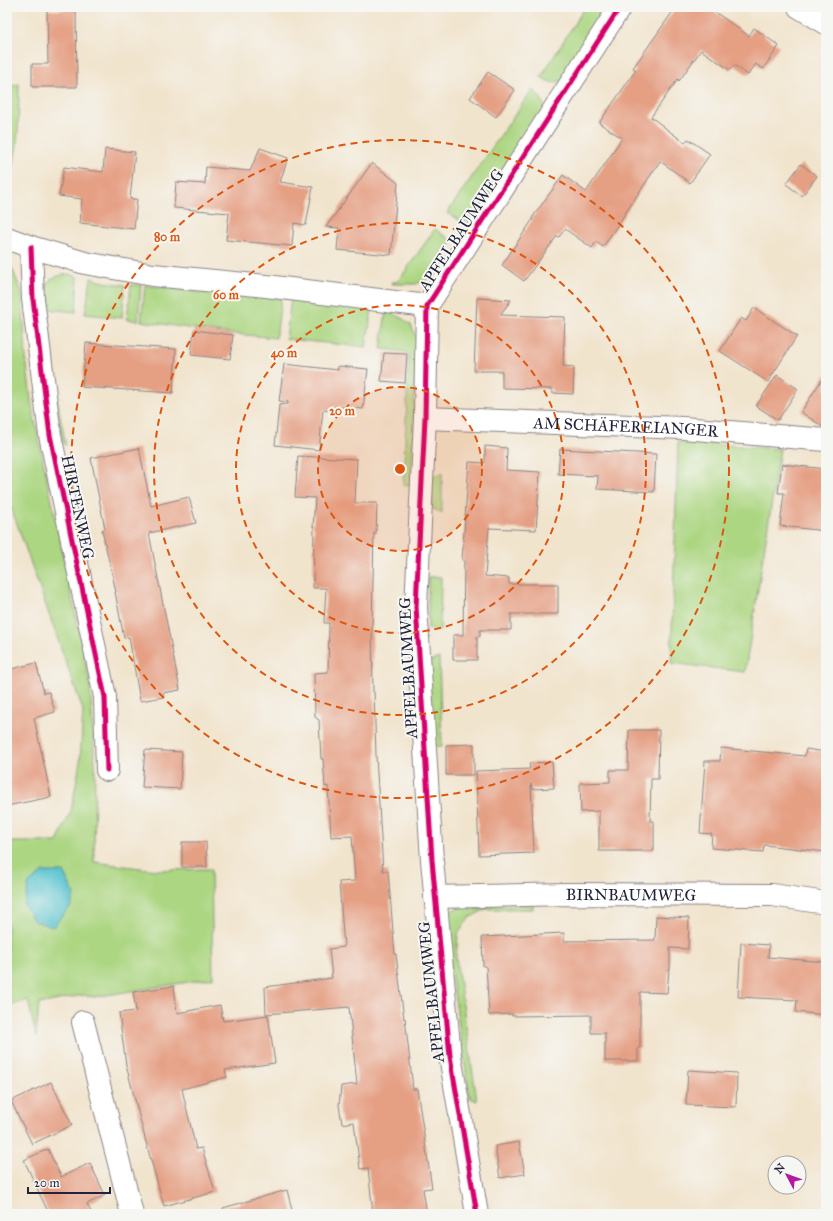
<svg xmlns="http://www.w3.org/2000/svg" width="833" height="1221" font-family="'IM FELL Great Primer',serif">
  <rect width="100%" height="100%" fill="#f6f6f2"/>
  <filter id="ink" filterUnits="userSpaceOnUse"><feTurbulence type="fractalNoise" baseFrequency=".025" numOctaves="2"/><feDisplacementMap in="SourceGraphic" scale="8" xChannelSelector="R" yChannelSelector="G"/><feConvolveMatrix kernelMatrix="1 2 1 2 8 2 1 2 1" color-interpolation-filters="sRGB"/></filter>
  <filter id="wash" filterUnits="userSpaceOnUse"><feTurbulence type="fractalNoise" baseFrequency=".012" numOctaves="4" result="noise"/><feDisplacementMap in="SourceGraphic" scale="16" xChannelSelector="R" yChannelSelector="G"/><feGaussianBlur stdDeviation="0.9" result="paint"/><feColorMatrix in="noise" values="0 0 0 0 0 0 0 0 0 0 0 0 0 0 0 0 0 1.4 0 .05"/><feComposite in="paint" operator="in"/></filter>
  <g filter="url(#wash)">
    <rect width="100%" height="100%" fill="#f1e4cd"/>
    <!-- green -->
    <path fill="#acd681" stroke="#677c5e" d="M585 7H612L568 77C555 84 554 85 541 77Z
      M19 84C18 116 21 151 7 181V110L11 86Z
      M532 90C540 95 542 100 545 109L473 216 464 223 447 213Z
      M435 229 452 241 426 280 416 284H391L392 282H396L402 276Z
      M7 263 11 266 22 293 26 359 32 407 90 684 95 764 94 862 155 870 211 869 213 978 94 997 83 995 39 1004 36 1037 28 1000 7 1007V842H57L71 811 80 763 83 710 7 496Z
      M69 274 78 277 76 312 47 309 57 399 66 446 63 443 54 403 42 293C49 278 54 276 69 274Z
      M91 278 103 282 125 285 122 318 85 314Z
      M131 285H141L138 321 127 319Z
      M145 285 195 292 245 293 281 299 276 338 216 332 141 321Z
      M291 298 372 309 366 347 286 339Z
      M386 310 402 318 411 325 417 339 411 484 403 486 409 355 406 352 381 349Z
      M678 442 780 449 745 672 671 663Z
      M442 473V513L432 508V476Z
      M428 577H441L440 631 428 629Z
      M439 658 442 747 431 745 429 662Z
      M533 904V909H486L469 918 458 934 456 958 477 1101 470 1098 444 927 447 918 454 909 464 906Z"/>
    <!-- water -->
    <path fill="#57c3cf" stroke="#3c7285" d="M43 872H64L74 894 71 906 53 927 34 921 24 905 29 883Z"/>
    <g id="blocks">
      <!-- building -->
      <path fill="#e59f83" d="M676 7H708L749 36 754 28 779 46 763 69 756 64 748 75 734 65 730 70 701 50 679 81 678 79 651 117 685 143 688 139 710 154 690 183 660 161 603 247 596 242 592 248 565 229 559 237 557 236 524 281 502 265 533 219 532 218 563 175 586 192 603 167 622 138 599 123 636 70 633 68Z
        M47 10H76L77 87H32V64H48Z
        M488 72 515 90 496 117 470 98Z
        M260 148 288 158 280 182 313 187 306 225 294 223 292 246 226 240 229 213 174 208 176 182 205 184 206 167 250 171Z
        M105 149 135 152 130 199H137L134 229 80 223 82 199 59 196 64 167 103 172Z
        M372 163 398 183 391 255 337 250 339 228 326 227Z
        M801 164 817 176 802 196 786 184Z
        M477 298 511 300 500 315 565 317 563 366 574 367 573 394 552 393V389L502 388V371H474Z
        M754 308 797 336 768 382 720 351 741 318 746 321Z
        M194 330 233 335 230 359 191 355Z
        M86 343 176 349 173 393 82 387Z
        M384 353 407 354 405 383 381 381Z
        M284 364 338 370V366L368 369 363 409 334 406 333 411 323 410 319 450 275 445 279 405 288 404V402L279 401Z
        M826 373V427H823L801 412Z
        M777 375 798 389 778 420 756 406Z
        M485 446 507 448 506 470 540 472 536 530 489 528 485 576 509 578V584H558V614H511V630H480V636H477V660H453V635H463L464 560H462L469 462 485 463Z
        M139 448 151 506 189 497 196 523 149 533 180 690 163 693 164 697 140 701 129 637 124 638 115 592H116L102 530 105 529 91 458Z
        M560 449 656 454 654 492 597 489 598 476 558 474Z
        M298 456 357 459 355 503H377L376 534 374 533 372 627 373 692H374L376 756 383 871H388L395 955 396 954 404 1019 405 1018 413 1089H417L432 1188 423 1189 427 1214H373L368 1168 360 1169 354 1122 342 1124 339 1105 341 1086 357 1084 349 1007 266 1014 265 987 332 978 329 949 344 947 339 882 355 881 352 836 331 837 328 786 325 787 323 759H321L319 720 315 717 314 673 328 672 329 623H324L326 588H313L314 527H313L315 498 295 497Z
        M782 464 826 469V531L780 526 784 493H778Z
        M36 663 44 693 49 692 55 712 34 718 51 797 7 806V670Z
        M629 730H659L658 779H651L650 821H654V851H599V811L581 812 580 783 610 782V770H628Z
        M474 744V775H446V745Z
        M721 748 805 756 806 749 826 752V852L764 845 763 852 711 848 712 834 700 833 705 761H720Z
        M145 750 182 752 180 789 142 787Z
        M552 762 554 788 532 789 531 784 534 853 479 855 476 771 530 769 529 763Z
        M182 842H206L207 867H182Z
        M656 916 689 918 688 949 670 948V970H669L667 993 640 992V1048H638V1061H605V1033H591V1015L512 1016V1014L489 1015 486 966H483L482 937 564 933V941L655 940Z
        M741 943 769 945 768 957 826 962V1015L796 1012 797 1000 738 997Z
        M174 986 177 1013 220 1005 223 1021 268 1015 275 1063 225 1070 227 1077 182 1089 196 1149 202 1148 215 1192 164 1206 147 1146 126 1065 119 1013 136 1011 133 992Z
        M688 1070 737 1073 736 1107 686 1105Z
        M51 1082 72 1125 32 1144 11 1101Z
        M519 1142 525 1174 500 1178 495 1146Z
        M48 1149 61 1177 90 1163 105 1195 87 1204 92 1214 68 1213 49 1214 24 1160Z
        M287 1190 293 1214H223V1208Z"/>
    </g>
  </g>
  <g filter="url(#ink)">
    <use href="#blocks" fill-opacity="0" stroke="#8a8384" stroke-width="1"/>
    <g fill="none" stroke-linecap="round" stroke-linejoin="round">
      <!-- minor casing -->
      <g stroke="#8a8384" stroke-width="24">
        <g id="minor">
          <path d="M799 7 826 23"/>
          <path d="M7 238 31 247 85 263 153 275 266 286 427 306"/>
          <path d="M31 247 33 299 50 435 105 697 107 770"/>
          <path id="s1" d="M425 418 683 428 826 440"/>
          <path id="s2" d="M435 897 567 894 772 895 826 903"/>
          <path d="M83 1022 132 1214"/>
          <path d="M477 1214 450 1056 432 860 416 607 425 418 427 306 620 7"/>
        </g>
      </g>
      <!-- minor -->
      <use href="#minor" stroke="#fff" stroke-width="22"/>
      <!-- cycleway casing -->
      <g stroke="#f6f6f2" stroke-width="8">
        <path id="cycleway" d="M31 247 33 299 50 435 105 697 107 770
          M477 1214 450 1056 432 860 416 607 425 418 427 306 620 7"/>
      </g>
      <!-- cycleway -->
      <use href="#cycleway" stroke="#d6006c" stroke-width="5"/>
    </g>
  </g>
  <!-- distance rings -->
  <circle cx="400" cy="469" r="82" fill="#de560e" fill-opacity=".12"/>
  <g fill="none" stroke="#de560e" stroke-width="2" stroke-dasharray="7 5">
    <circle cx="400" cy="469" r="82"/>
    <circle cx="400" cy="469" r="164"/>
    <circle cx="400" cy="469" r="246"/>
    <circle cx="400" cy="469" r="329"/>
  </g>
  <g text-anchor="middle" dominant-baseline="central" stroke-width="4" stroke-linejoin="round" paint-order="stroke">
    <!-- street labels -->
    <g font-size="16" fill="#22223b" stroke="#f6f6f2">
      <text transform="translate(461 230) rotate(-57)">APFELBAUMWEG</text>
      <text stroke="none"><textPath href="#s1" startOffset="201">AM SCHÄFEREIANGER</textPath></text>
      <text transform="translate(78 507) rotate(78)">HIRTENWEG</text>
      <text transform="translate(408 668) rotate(-93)">APFELBAUMWEG</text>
      <text stroke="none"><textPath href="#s2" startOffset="196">BIRNBAUMWEG</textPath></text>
      <text transform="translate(431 992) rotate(-96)">APFELBAUMWEG</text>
    </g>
  </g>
  <circle cx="400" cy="469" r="6" fill="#de560e" stroke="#f6f6f2" stroke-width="2"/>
  <g font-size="12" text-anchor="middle" font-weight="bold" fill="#de560e" stroke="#f6f6f2" stroke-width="4" stroke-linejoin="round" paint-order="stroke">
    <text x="167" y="241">80 m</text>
    <text x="226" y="299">60 m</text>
    <text x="284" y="357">40 m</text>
    <text x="342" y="415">20 m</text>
  </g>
  <!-- margin -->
  <rect width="833" height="1221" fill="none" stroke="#f6f6f2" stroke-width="24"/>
  <!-- north arrow -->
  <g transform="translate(787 1175) rotate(311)"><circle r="19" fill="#f6f6f2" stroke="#a1a1a9"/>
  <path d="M0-3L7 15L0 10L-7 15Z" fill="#b5179e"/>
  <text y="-6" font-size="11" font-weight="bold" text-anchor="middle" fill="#22223b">N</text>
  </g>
  <!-- scale -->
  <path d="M28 1187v6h82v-6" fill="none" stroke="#22223b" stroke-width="2"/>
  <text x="34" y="1187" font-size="12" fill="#22223b" stroke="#f6f6f2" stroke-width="3" paint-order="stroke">20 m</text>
</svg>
